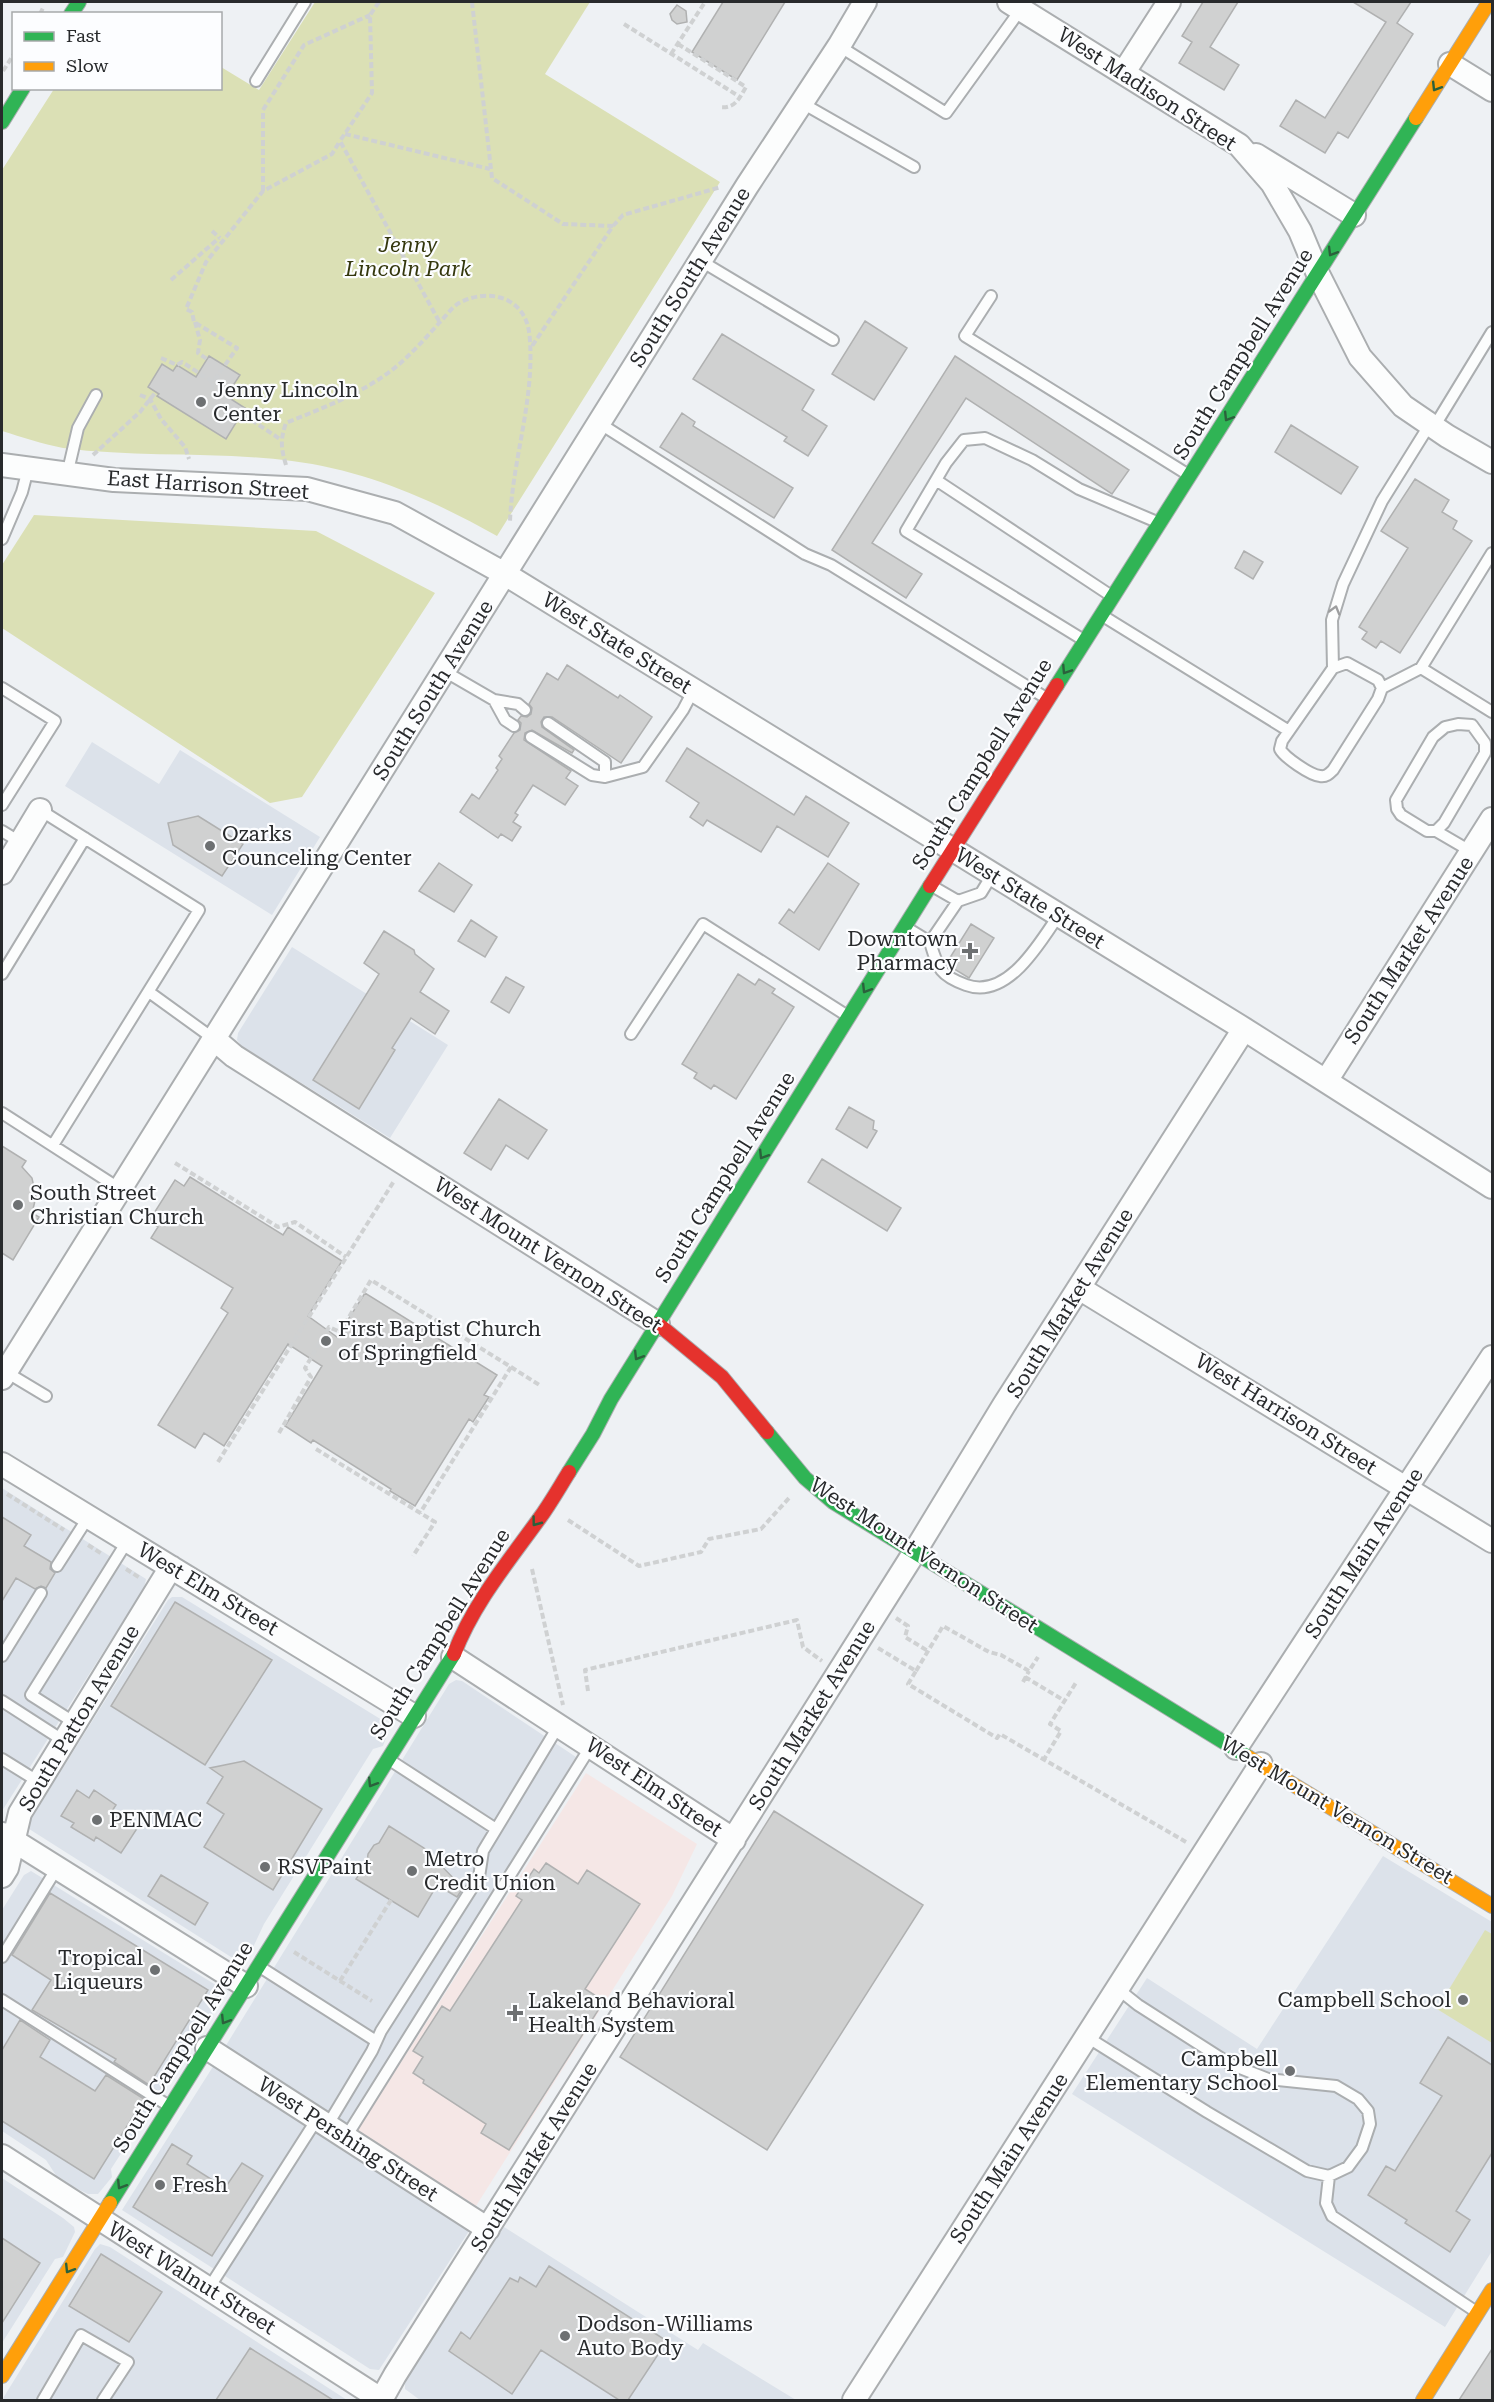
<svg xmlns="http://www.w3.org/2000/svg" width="1494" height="2402" font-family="'Roboto Serif',serif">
  <rect width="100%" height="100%" fill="#eef1f4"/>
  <!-- built -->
  <path fill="#dce2ea" d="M92 742 159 784 180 750 320 837 272 915 65 786Z
    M292 947 448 1045 390 1138 242 1046 237 1040 238 1033Z
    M2 1488 146 1579 144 1588 2 1811Z
    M172 1597H182L382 1720 386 1725 388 1732 383 1746 373 1749 264 1924 247 1960 231 1957 26 1827 168 1600Z
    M456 1680 462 1681 576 1757 346 2127 225 2047 449 1684Z
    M1383 1856 1492 1922V2251L1445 2327 1072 2094 1147 1978 1257 2049Z
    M31 1871 219 1987 223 1996 111 2169 112 2177 98 2194H88L59 2180 46 2160 2 2131V1910L24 1875Z
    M214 2065 471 2228 379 2370 370 2369 122 2210Z
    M2 2178 63 2218 74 2227 75 2232 63 2257 55 2259 2 2343Z
    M504 2227 698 2350 703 2343 796 2400H420L405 2389V2380Z
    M100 2244 110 2247 347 2400H2L95 2249Z"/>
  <!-- medical -->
  <path fill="#f5e7e6" d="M586 1773 697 1844 672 1896 476 2206 357 2131Z"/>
  <!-- green -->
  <path fill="#dbe0b5" d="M315 2H590L545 74 720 182 497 536C433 500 365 470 292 461 216 451 139 458 63 448 42 444 22 437 2 431V170L54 89 220 88 221 67 259 90Z
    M34 515 316 531 435 593 302 797 270 803 2 628V565Z
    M1485 1930 1492 1934V2043L1437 2009Z"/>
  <!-- building -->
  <path fill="#d0d1d1" stroke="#b0b1b1" stroke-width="1.5" d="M723 2H785L737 80 692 52Z
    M1203 2H1238L1210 47 1239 65 1224 90 1179 63 1192 42 1182 36Z
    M1353 2H1411L1397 23 1413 34 1348 138 1338 132 1325 153 1280 126 1296 100 1325 118 1386 22Z
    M677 5 686 11 687 22 677 24 672 20 670 14Z
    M865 321 907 348 874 400 832 374Z
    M722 334 814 390 802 410 827 426 808 456 784 441 787 437 693 379Z
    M209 356 240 375 226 396 245 408 226 439 157 396 159 394 148 387 162 364 173 371 177 365 196 377Z
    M955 356 1129 470 1112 494 966 398 872 543 922 574 906 598 832 550Z
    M682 413 695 422 693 426 793 488 774 518 660 447Z
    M1291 425 1358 467 1341 494 1275 452Z
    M1415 479 1449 500 1442 512 1457 521 1453 529 1472 541 1400 653 1381 641 1376 648 1362 639 1367 632 1359 627 1408 548 1381 531Z
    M1244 551 1263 562 1253 579 1235 568Z
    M567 665 618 698 620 695 652 717 621 763 552 717H544L541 722 542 727 574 750 572 753 532 730 525 733 524 740 571 771 566 778 578 786 565 805 533 785 515 813 518 815 513 822 521 827 512 841 501 834 498 838 460 812 472 794 479 799 498 770 496 768 502 759 499 756 514 733 520 730 521 723 518 720 521 716 527 717 531 714 532 708 529 704 547 673 558 680Z
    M687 748 794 815 806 796 849 823 828 857 777 826 761 852 707 820 703 826 690 817 699 803 666 781Z
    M198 816 243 844 222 876 173 845 168 823Z
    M439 863 472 885 454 912 419 891Z
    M828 863 859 884 819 950 779 923 789 909 794 913Z
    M471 920 497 937 485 957 458 941Z
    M971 924 994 938 969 978 946 964Z
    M384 931 414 950 415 954 434 969 420 992 449 1011 435 1034 411 1018 392 1048 395 1050 359 1109 313 1080 379 974 364 963Z
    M738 974 755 985 759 979 775 989 772 993 794 1007 736 1099 714 1085 711 1089 694 1078 697 1073 682 1064Z
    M506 977 524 987 509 1013 491 1002Z
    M499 1099 547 1130 528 1159 506 1145 491 1170 464 1153Z
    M849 1107 874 1121 873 1129 877 1131 867 1148 836 1129Z
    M2 1146 26 1161 22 1167 32 1178 36 1197 32 1213 39 1217 13 1260 2 1253Z
    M822 1159 901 1208 887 1231 808 1182Z
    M190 1177 283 1235 288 1227 342 1261 308 1316 337 1337 365 1293 497 1375 484 1395 489 1397 473 1422 469 1419 415 1506 390 1491 391 1489 313 1440 311 1443 285 1426 322 1366 288 1344 224 1446 204 1433 195 1448 158 1425 228 1313 221 1308 233 1288 151 1238 158 1227 149 1221 175 1180 184 1186Z
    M2 1517 31 1535 24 1546 51 1562 50 1569 55 1573 46 1588 41 1586 35 1589 16 1578 2 1601Z
    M175 1602 272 1660 205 1765 111 1706Z
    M244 1761 322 1809 273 1890 204 1847 224 1814 207 1803 223 1777 210 1768Z
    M77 1790 89 1798 94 1790 116 1805 112 1811 138 1827 121 1853 96 1837 94 1841 71 1827 74 1823 61 1816Z
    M774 1811 923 1905 767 2150 620 2057Z
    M389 1826 424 1848 463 1888 457 1897 437 1885 418 1917 356 1879 367 1863 368 1854 374 1845 379 1843Z
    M546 1863 578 1884 587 1870 640 1904 585 1989 604 2001 509 2150 481 2133 486 2124 423 2083 424 2080 413 2073 423 2057 413 2051 442 2006 450 2011 522 1900 516 1896 534 1869 539 1873Z
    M161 1875 208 1903 195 1925 148 1896Z
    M50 1893 208 1990 149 2085 114 2062 116 2059 32 2010 51 1980 12 1955Z
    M20 2020 50 2040 40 2057 95 2091 106 2075 144 2099 94 2179 2 2121V2050Z
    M1448 2037 1492 2065V2153L1456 2211 1470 2220 1450 2252 1405 2223 1407 2220 1368 2195 1386 2166 1395 2171 1442 2096 1420 2083Z
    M172 2144 192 2156 187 2164 225 2188 242 2163 263 2176 212 2256 133 2207Z
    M2 2238 40 2263 2 2323Z
    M101 2254 162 2292 129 2342 69 2306Z
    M549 2266 667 2341 628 2400H619L541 2350 512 2394 449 2351 461 2332 470 2339 510 2278 518 2282 520 2277 536 2287Z
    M250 2348 293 2375 333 2400H216Z
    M1492 2349V2400H1459Z"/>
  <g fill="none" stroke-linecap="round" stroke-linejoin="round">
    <!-- lane casing -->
    <g stroke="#abaeb0" stroke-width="14">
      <path id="lane" d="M839 46 946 113 1021 9
        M256 81 305 2
        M802 103 914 167
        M701 261 833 340
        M991 296 965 336 1187 474
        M599 423 805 554 831 565 1046 698
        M1434 427 1492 332
        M67 475 78 428 96 395
        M936 480 1110 595
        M2 539 22 492 28 469
        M1103 616 1289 731
        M1082 639 906 531 946 463 964 440 985 438 1032 460 1079 489 1157 522
        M1347 663 1378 680 1382 688 1378 699 1333 770C1329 774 1326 777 1320 776 1310 775 1284 757 1280 749L1282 741 1333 668Z
        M1333 668 1332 620 1343 584 1382 501 1430 424
        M1421 668 1492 712
        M444 671 494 700 518 704 525 710
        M2 688 55 721 2 805
        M1382 688 1421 668 1492 553
        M494 700 505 720 514 726
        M548 723 605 762V777
        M1458 724 1472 725 1485 743V753L1444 823 1436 831H1427L1401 815 1397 809 1396 800 1433 737 1445 727Z
        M531 737 592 775 605 777 643 767 683 710 693 691
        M40 810 199 910 53 1145
        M2 831 20 842
        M1436 831 1472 852
        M932 886 958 901
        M907 928 930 942 958 901 981 893 992 875
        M930 942C938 968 939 975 966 985 1007 1000 1039 944 1058 916
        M2 974 85 838
        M149 992 214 1039
        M631 1034 703 924 846 1015
        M2 1113 120 1189
        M6 1372 46 1396
        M57 1566 89 1516
        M2 1656 41 1593
        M2 1701 64 1741
        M75 1723 31 1695 128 1540
        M2 1759 39 1782
        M388 1759 496 1829
        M2 1957 57 1868
        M260 1967 376 2041
        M2 2000 169 2106
        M1087 2037 1207 2112 1307 2171 1329 2176 1348 2167 1362 2148 1370 2124 1368 2111 1358 2099 1336 2086 1268 2079 1230 2064 1138 2005 1118 1989
        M327 2126 372 2051 381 2031 479 1877 483 1851 559 1725
        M346 2137 591 1746
        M1329 2176 1326 2203 1332 2216 1475 2311
        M209 2288 317 2119
        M43 2400 81 2335 128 2362 103 2400"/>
    </g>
    <!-- street casing -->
    <g stroke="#abaeb0" stroke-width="26">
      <path id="street" d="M1009 2 1239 145 1272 183 1300 231 1318 274 1360 357 1403 406 1447 436 1492 462
        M1450 64 1492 90
        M1124 72 1169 2
        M1256 155 1354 215
        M2 465 114 480 307 489 395 513 505 574 1244 1029 1492 1187
        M2 873 40 810
        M214 1039 234 1056 658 1324
        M1326 1081 1492 819
        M1079 1288 1492 1541
        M2 1378 747 186 839 46 865 2
        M2 1464 414 1716
        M453 1657 734 1840
        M1236 1748 1492 1357
        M3 1834 246 1986
        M2 1876 7 1868 20 1813 171 1567
        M207 2048 488 2229
        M2 2156 382 2400
        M381 2400 395 2375 914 1553 1004 1405 1244 1029
        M854 2400 1261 1764"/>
    </g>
    <!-- fast casing -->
    <g stroke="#abaeb0" stroke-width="16">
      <path id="fast" d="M71 14 79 2
        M2 122 23 88
        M1057 685 1416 118
        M767 1432 805 1478 833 1502 1248 1757
        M569 1472 593 1434 611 1399 930 886
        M110 2203 454 1654"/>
    </g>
    <!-- slow casing -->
    <g stroke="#abaeb0" stroke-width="16">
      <path id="slow" d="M1416 118 1489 2
        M1248 1757 1492 1906
        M2 2376 110 2203
        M1423 2400 1492 2290"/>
    </g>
    <!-- jam casing -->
    <g stroke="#abaeb0" stroke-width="16">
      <path id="jam" d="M930 886 1057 685
        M658 1324 722 1377 767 1432
        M454 1654C473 1604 508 1562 539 1519 550 1504 559 1488 569 1472"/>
    </g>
    <!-- path -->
    <path stroke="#cfd1d2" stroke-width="4" stroke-dasharray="6 3" stroke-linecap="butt" d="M379 2 370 15 372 93 340 141 440 323
      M472 2 492 178 563 224 613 226 530 349
      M40 14 44 6
      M624 24 740 97
      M678 44 746 87C739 99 735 109 719 107
      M671 54 705 2
      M3 71 14 54
      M345 134 490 169
      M263 191V110L304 45 370 15
      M613 226 623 215 721 187
      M212 231 220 238
      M171 280 219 238
      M195 322 200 340 198 353 207 359
      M161 358 177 365 182 362 213 382 237 348 194 322 192 312 186 309 206 262 263 191 332 154 340 141
      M212 389 213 382
      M140 395 150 399 161 419 185 447 189 459
      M244 415 280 439
      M93 455 140 412 155 393
      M286 465C281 448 280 440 286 423 322 408 356 396 388 373 407 359 424 340 440 322 446 316 452 307 459 303 474 295 492 293 507 300 524 309 529 323 530 341 534 403 512 461 510 522
      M175 1163 278 1227 295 1222 346 1257
      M511 1367 541 1386
      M279 1433 311 1377 305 1368 329 1327 340 1332 371 1280 511 1367 420 1513
      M316 1449 435 1522 413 1556
      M218 1462 394 1181
      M7 1494 64 1530
      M568 1520 639 1566 701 1552 709 1539 761 1529 789 1498
      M88 1545 102 1554
      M126 1569 140 1578
      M532 1569 563 1705
      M896 1618 908 1626 905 1637 928 1651
      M878 1648 916 1671 908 1684 997 1738 1000 1734 1186 1842
      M916 1671 943 1626 989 1652 1001 1655 1029 1671 1038 1657
      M1025 1677 1065 1701
      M1023 1682 1029 1671
      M588 1691 585 1670 797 1620 803 1647 822 1661
      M1043 1761 1061 1731 1050 1724 1077 1681
      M294 1952 372 2001
      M340 1981 391 1900"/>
    <!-- lane -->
    <use href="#lane" stroke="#fcfdfd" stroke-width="10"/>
    <!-- street -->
    <use href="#street" stroke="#fcfdfd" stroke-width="22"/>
    <!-- fast -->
    <use href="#fast" stroke="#30b455" stroke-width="14"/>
    <!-- slow -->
    <use href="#slow" stroke="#ff9f0a" stroke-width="14"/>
    <!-- jam -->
    <use href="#jam" stroke="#e5322d" stroke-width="14"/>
  </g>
  <!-- one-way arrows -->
  <defs><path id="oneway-chevron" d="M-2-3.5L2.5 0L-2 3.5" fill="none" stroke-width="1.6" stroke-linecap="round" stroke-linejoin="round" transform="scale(1.5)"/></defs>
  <g stroke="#2b613c">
    <use href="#oneway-chevron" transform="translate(1436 87) rotate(122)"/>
    <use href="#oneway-chevron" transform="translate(1332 252) rotate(121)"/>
    <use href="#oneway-chevron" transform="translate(1228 417) rotate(122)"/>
    <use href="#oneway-chevron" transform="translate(1066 670) rotate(123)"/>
    <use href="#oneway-chevron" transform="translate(866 989) rotate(122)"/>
    <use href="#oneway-chevron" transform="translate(763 1155) rotate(122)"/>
    <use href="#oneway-chevron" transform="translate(638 1356) rotate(122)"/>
    <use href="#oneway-chevron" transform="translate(536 1522) rotate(127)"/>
    <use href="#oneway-chevron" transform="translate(372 1783) rotate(122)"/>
    <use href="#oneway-chevron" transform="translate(225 2020) rotate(122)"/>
    <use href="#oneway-chevron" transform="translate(121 2185) rotate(122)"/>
    <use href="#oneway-chevron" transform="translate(69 2269) rotate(122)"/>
  </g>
  <use stroke="#9d9e9f" href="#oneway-chevron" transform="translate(1335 610) rotate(-74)"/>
  <!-- markers -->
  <g fill="#6d7072" stroke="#fcfdff" stroke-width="2">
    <circle cx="201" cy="402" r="6"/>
    <circle cx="210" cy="846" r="6"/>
    <path d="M967 942h6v6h6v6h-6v6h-6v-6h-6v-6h6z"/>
    <circle cx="18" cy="1205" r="6"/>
    <circle cx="326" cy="1341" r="6"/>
    <circle cx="97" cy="1820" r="6"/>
    <circle cx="265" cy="1867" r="6"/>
    <circle cx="412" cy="1871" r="6"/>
    <circle cx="155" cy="1970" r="6"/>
    <circle cx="1463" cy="2000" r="6"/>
    <path d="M512 2004h6v6h6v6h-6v6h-6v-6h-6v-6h6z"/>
    <circle cx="1290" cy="2071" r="6"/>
    <circle cx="160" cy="2185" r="6"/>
    <circle cx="565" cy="2336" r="6"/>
  </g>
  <g text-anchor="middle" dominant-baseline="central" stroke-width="4.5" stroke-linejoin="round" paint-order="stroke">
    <!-- street labels -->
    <g font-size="21" fill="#282a2c" stroke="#fcfdff">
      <text transform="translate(1147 89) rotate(33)">West Madison Street</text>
      <text transform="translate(690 277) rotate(-58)">South South Avenue</text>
      <text transform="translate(1243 354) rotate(-58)">South Campbell Avenue</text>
      <text transform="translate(208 485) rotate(4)">East Harrison Street</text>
      <text transform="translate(617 643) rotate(32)">West State Street</text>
      <text transform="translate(433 690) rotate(-58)">South South Avenue</text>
      <text transform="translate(982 764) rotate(-58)">South Campbell Avenue</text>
      <text transform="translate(1030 898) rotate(32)">West State Street</text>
      <text transform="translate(1409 950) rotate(-57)">South Market Avenue</text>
      <text transform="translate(725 1177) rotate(-58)">South Campbell Avenue</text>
      <text transform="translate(548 1255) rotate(33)">West Mount Vernon Street</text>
      <text transform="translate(1070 1303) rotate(-58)">South Market Avenue</text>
      <text transform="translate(1286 1414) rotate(32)">West Harrison Street</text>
      <text transform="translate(1364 1553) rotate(-57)">South Main Avenue</text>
      <text transform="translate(924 1555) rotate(33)">West Mount Vernon Street</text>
      <text transform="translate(208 1589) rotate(31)">West Elm Street</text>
      <text transform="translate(440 1634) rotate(-58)">South Campbell Avenue</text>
      <text transform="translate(812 1715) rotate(-58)">South Market Avenue</text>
      <text transform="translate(79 1718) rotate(-59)">South Patton Avenue</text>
      <text transform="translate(654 1787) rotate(34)">West Elm Street</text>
      <text transform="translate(1337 1810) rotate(31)">West Mount Vernon Street</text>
      <text transform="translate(183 2047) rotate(-58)">South Campbell Avenue</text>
      <text transform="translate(348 2139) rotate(33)">West Pershing Street</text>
      <text transform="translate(534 2157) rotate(-58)">South Market Avenue</text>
      <text transform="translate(1009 2158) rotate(-57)">South Main Avenue</text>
      <text transform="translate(192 2278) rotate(32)">West Walnut Street</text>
    </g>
    <!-- park labels -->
    <g font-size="21" font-style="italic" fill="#34370d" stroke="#fcfdff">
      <text x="408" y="245">Jenny<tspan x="408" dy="24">Lincoln Park</tspan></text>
    </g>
    <!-- poi labels -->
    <g font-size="21" fill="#282a2c" stroke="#fcfdff" text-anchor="start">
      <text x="213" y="390">Jenny Lincoln<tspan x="213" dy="24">Center</tspan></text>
      <text x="222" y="834">Ozarks<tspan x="222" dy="24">Counceling Center</tspan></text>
      <text x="958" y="939" text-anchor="end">Downtown<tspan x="958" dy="24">Pharmacy</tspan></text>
      <text x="30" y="1193">South Street<tspan x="30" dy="24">Christian Church</tspan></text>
      <text x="338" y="1329">First Baptist Church<tspan x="338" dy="24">of Springfield</tspan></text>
      <text x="109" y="1820">PENMAC</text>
      <text x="424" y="1859">Metro<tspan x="424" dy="24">Credit Union</tspan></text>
      <text x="277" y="1867">RSVPaint</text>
      <text x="143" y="1958" text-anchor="end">Tropical<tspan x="143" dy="24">Liqueurs</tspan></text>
      <text x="1451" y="2000" text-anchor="end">Campbell School</text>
      <text x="528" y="2001">Lakeland Behavioral<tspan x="528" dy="24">Health System</tspan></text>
      <text x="1278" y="2059" text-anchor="end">Campbell<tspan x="1278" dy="24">Elementary School</tspan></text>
      <text x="172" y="2185">Fresh</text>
      <text x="577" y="2324">Dodson-Williams<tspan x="577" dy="24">Auto Body</tspan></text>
    </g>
  </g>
  <!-- border -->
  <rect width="1494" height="2402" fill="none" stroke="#282a2c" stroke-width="6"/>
  <!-- legend -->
  <rect x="12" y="12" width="210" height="78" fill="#fcfdff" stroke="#a7a9ab" stroke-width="1.5"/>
  <rect x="24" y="32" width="30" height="9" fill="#30b455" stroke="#a7a9ab" stroke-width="1.5"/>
  <text x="66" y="42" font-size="18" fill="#282a2c">Fast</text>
  <rect x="24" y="62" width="30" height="9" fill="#ff9f0a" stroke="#a7a9ab" stroke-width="1.5"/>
  <text x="66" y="72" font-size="18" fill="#282a2c">Slow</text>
</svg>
